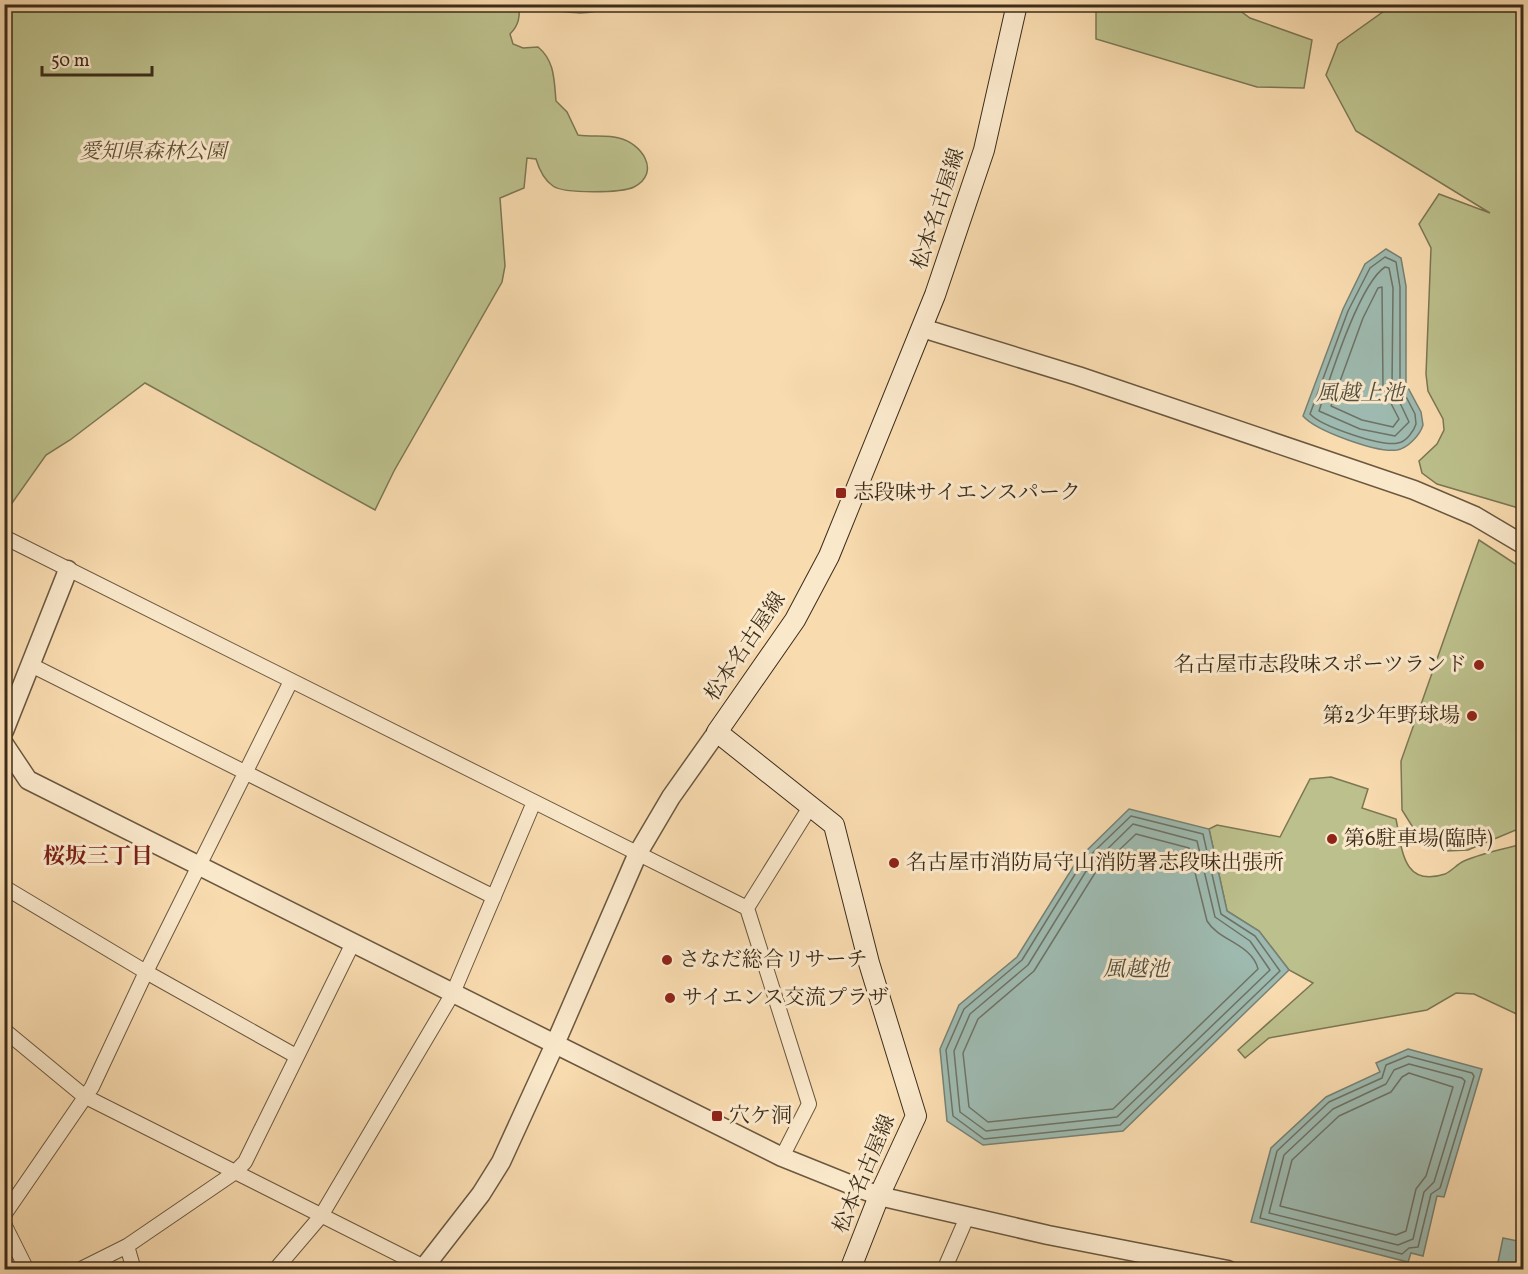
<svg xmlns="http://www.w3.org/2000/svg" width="1528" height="1274" font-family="Vollkorn,'Noto Serif JP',serif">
  <rect width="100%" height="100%" fill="#f8dbaf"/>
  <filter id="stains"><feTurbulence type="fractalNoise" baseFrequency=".00333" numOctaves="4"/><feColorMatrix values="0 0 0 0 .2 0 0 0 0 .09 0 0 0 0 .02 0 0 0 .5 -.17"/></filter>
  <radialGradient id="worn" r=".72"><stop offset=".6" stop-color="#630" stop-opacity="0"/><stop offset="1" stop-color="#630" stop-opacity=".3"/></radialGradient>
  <!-- green -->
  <path fill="#bcc08c" stroke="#7c7653" stroke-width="1.5" d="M5 4 519 5C520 17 519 25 510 34L513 44 523 48 538 47C555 61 554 80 556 101L567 112 578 135C591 137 608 135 619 138 641 143 662 172 634 187 622 193 564 194 553 186 544 180 539 169 536 159L527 158 524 188 500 198 505 266 502 282 394 471 375 510 145 383 70 440 46 455 5 513Z
    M1231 4 1250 18 1312 40 1304 88 1257 87 1096 39V5Z
    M1394 4 1523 5V513L1515 507 1437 484 1422 473 1419 461 1437 444 1444 430 1443 419 1428 391 1426 374 1431 248 1419 224 1439 194 1490 213 1356 131 1326 75 1338 44Z
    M537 5H619C586 16 570 15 537 5Z
    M1479 540 1523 569V827L1468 850 1446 851 1427 840 1412 826 1402 810 1401 761Z
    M1331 777 1368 789 1362 808 1396 819C1402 848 1402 888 1445 874 1452 871 1457 864 1464 861 1482 853 1504 849 1523 844V1017L1474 994 1456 993 1427 1010 1269 1038 1245 1058 1238 1050 1313 983 1289 970 1259 931 1227 911 1209 829 1217 825 1280 837 1310 779Z"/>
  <!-- water -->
  <path fill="#9ebab0" stroke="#778174" stroke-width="1.5" d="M1386 249 1401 258 1406 286V384L1421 412 1423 425C1420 435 1408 448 1397 450 1377 453 1316 431 1303 416L1343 309 1365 264Z
    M1129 809 1209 829 1227 911 1259 931 1289 970 1123 1131 983 1145 947 1121 940 1049 959 1005 1017 957 1078 859Z
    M1408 1049 1482 1069 1444 1197 1437 1196 1423 1256 1411 1253 1408 1262 1251 1222 1271 1148 1326 1097 1380 1072 1376 1063Z
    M1503 1238 1523 1242V1269L1497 1267Z"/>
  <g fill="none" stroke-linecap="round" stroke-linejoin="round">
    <!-- shore -->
    <path stroke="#6d7365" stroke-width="1.5" d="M1385 257 1396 262 1400 287V385L1415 414 1416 424C1414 431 1406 442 1398 443 1381 447 1321 426 1310 414L1348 311 1370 268Z
      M1385 267 1389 268 1393 288 1392 386 1409 422 1395 436 1360 429 1319 411C1330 378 1359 284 1385 267Z
      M1382 287 1383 388 1399 419 1393 427 1362 420 1331 406 1363 318 1378 288Z
      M1131 816 1203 834 1221 914 1255 936 1280 971 1120 1125 984 1139 953 1116 946 1050 964 1009 1022 960 1082 863Z
      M1133 824 1197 841 1215 917 1250 941 1270 970 1117 1117 986 1131 960 1112 954 1051 970 1014 1028 965 1088 868Z
      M1136 834 1189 848 1207 921C1219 941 1252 944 1258 969L1113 1109 988 1122 969 1107 963 1053 978 1019 1034 971 1095 873Z
      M1408 1056 1472 1073 1474 1076 1440 1188 1431 1194 1418 1247 1409 1248 1402 1254 1260 1218 1277 1151 1329 1102 1382 1078 1386 1065Z
      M1409 1064 1462 1078 1465 1081 1434 1182 1424 1192 1413 1239 1398 1245 1269 1213 1284 1155 1333 1109 1386 1084 1394 1070Z
      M1409 1073 1453 1087 1426 1176 1416 1189 1406 1231 1396 1235 1280 1206 1292 1160 1339 1116 1391 1092 1402 1077Z"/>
    <!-- minor casing -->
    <g stroke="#6b583f" stroke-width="16">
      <path id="minor" d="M4 537 747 908 809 1104 782 1157
        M31 665 494 897
        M4 887 146 972 296 1056
        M747 908 810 807
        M4 1030 84 1096 424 1267
        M4 1215 92 1087 146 972 291 681
        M4 1224 27 1270
        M127 1246 134 1270
        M79 1270 127 1246 234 1173 245 1162 352 945
        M275 1270 321 1216 453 993 534 802
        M944 1270 967 1217"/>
    </g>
    <!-- tertiary casing -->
    <g stroke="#6b583f" stroke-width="21">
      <path id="tertiary" d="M922 328 1078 376 1414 490 1475 516 1524 545
        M4 731 68 570
        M717 732 671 797 638 853 555 1044 782 1157 879 1196 1048 1235 1228 1270
        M4 744 28 780 555 1044 501 1162 481 1194 422 1270"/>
    </g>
    <!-- secondary casing -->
    <g stroke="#3c2c1a" stroke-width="22">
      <path id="secondary" d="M850 1270 879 1196 916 1116 869 963 834 825 717 732 795 620 829 556 935 295 984 150 1017 4"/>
    </g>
    <!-- minor -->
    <use href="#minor" stroke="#fae8cb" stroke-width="14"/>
    <!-- tertiary -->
    <use href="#tertiary" stroke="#fae8cb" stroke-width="18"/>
    <!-- secondary -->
    <use href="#secondary" stroke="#fae8cb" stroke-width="20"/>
  </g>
  <!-- markers -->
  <g fill="#8f2418" stroke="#fae8cb" stroke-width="2">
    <rect x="835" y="487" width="12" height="12" rx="3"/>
    <circle cx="1479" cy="665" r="6"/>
    <circle cx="1472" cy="716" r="6"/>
    <circle cx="1332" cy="839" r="6"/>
    <circle cx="894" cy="863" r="6"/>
    <circle cx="667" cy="960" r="6"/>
    <circle cx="670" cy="998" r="6"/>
    <rect x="711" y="1110" width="12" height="12" rx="3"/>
  </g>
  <g text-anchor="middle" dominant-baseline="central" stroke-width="6" stroke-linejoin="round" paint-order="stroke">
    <!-- park labels -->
    <g font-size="21" font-style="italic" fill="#5c5136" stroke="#fae8cb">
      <text x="153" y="152">愛知県森林公園</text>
    </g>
    <!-- street labels -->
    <g font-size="21" fill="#3c2c1a" stroke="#fae8cb">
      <text transform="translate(939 209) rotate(-72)">松本名古屋線</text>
      <text transform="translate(746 647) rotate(-56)">松本名古屋線</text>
      <text transform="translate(865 1174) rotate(-67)">松本名古屋線</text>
    </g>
    <!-- poi labels -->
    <g font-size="21" fill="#3c2c1a" stroke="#fae8cb" text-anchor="start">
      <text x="853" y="493">志段味サイエンスパーク</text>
      <text x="1467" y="665" text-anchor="end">名古屋市志段味スポーツランド</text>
      <text x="1460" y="716" text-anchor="end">第2少年野球場</text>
      <text x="1344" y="839">第6駐車場(臨時)</text>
      <text x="906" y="863">名古屋市消防局守山消防署志段味出張所</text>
      <text x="679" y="960">さなだ総合リサーチ</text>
      <text x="682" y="998">サイエンス交流プラザ</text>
      <text x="729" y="1116">穴ケ洞</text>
    </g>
    <!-- water labels -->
    <g font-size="22" font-style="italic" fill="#545040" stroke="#fae8cb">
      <text x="1360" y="394">風越上池</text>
      <text x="1136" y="970">風越池</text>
    </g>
    <!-- neighbourhood labels -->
    <g font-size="22" font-weight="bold" fill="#7a1f14" stroke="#fae8cb">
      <text x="98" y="857">桜坂三丁目</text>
    </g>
  </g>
  <!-- margin -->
  <rect width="1528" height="1274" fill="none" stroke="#f8dbaf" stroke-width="24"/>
  <rect x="6" y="6" width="1516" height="1262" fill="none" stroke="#3c2c1a" stroke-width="3"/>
  <rect x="12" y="12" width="1504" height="1250" fill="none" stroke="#3c2c1a" stroke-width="1.5"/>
  <!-- scale -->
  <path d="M42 66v9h110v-9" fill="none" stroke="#3c2c1a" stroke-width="3"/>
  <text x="51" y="66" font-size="18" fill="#3c2c1a" stroke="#fae8cb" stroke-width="4.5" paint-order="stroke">50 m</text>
  <rect width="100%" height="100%" filter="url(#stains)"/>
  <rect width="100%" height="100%" fill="url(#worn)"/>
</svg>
